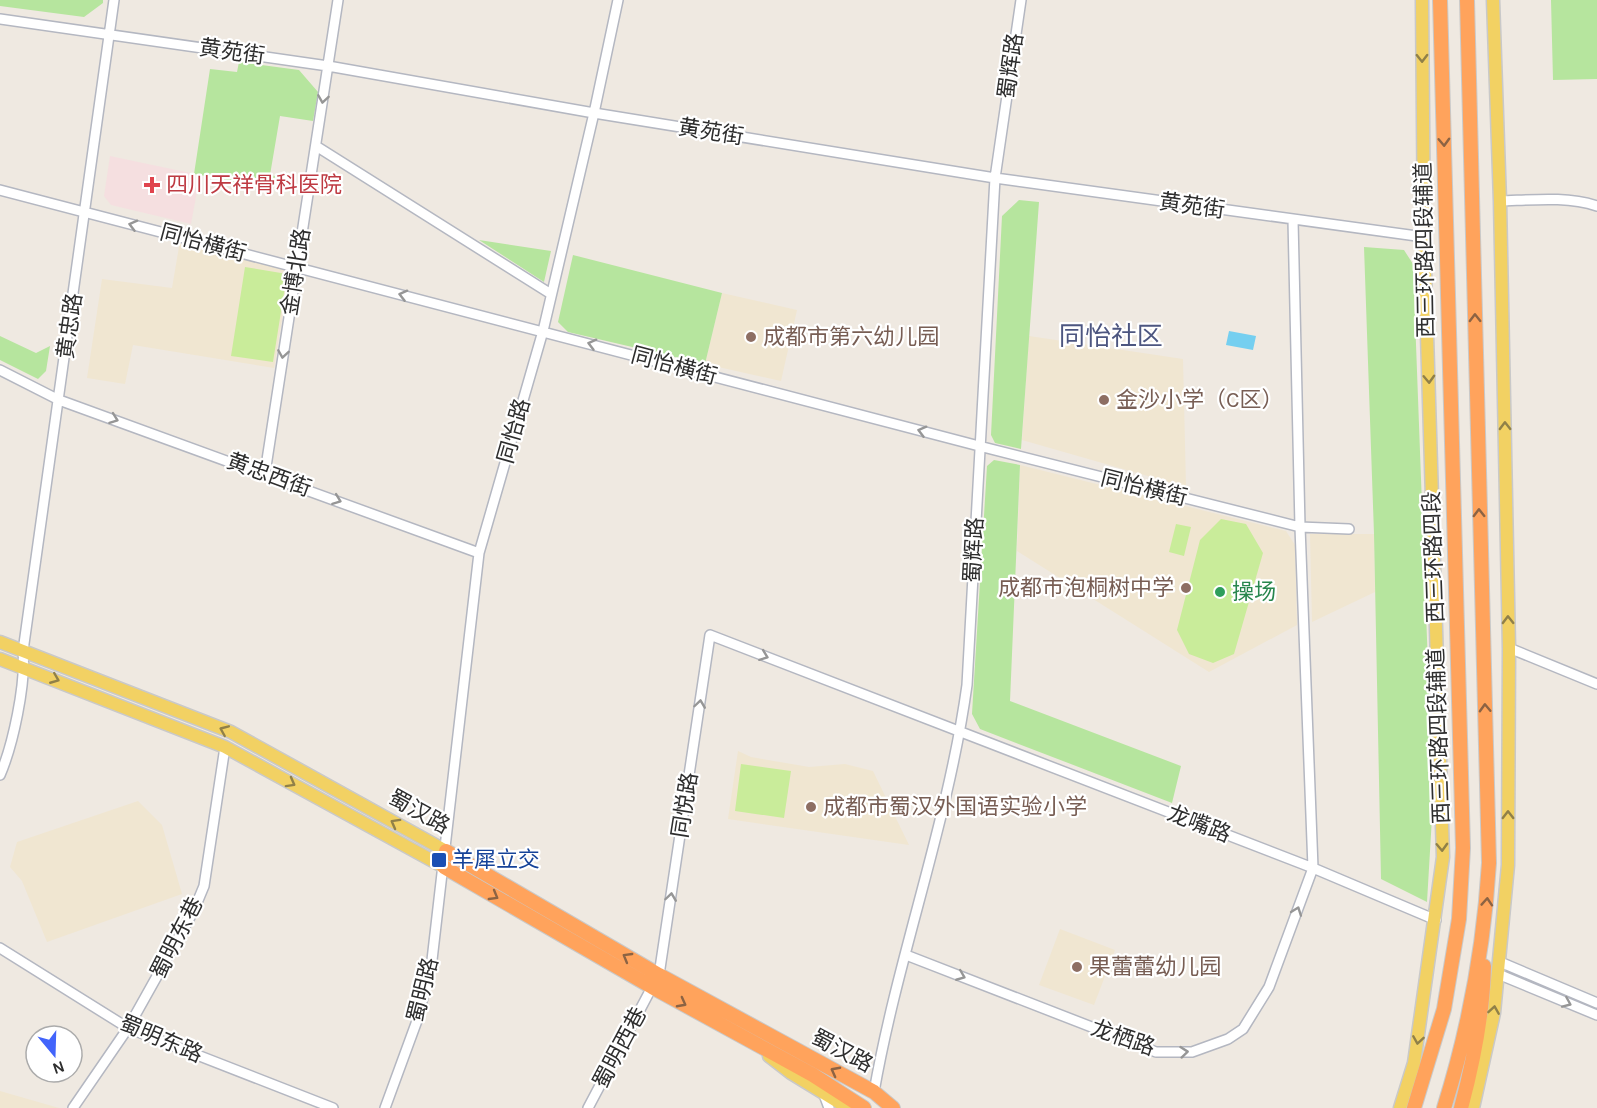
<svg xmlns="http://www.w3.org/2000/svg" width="1597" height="1108" font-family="Karla,'Noto Sans SC',sans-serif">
  <rect width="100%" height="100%" fill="#efe9e1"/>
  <!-- education -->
  <path fill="#f0e6d1" d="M180 241 283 269 289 276 274 368 133 345 125 384 87 378 102 279 172 288Z
    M722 293 797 310 781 381 705 364Z
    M1029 336 1183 359 1186 487 1022 440Z
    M1020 465 1286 531 1295 545 1297 625 1209 672 1017 551Z
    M1310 534H1374L1375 592 1312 622Z
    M738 751 751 757 809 767 845 764 873 771 909 845 728 819Z
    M138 801 162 825 182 894 47 942 22 881 10 867 17 842Z
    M1060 929 1115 950 1094 1005 1039 985Z
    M0 1091 59 1108H0Z"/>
  <!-- medical -->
  <path fill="#f5dfe0" d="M110 156 200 175 191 224 111 205 104 196Z"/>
  <!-- green -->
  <path fill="#b6e59e" d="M0 0H103V3L84 17 0 6Z
    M1551 0H1597V79L1553 80Z
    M239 62 299 70 318 92 313 121 280 116 270 175 275 176 273 189 194 174 210 69 237 72Z
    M1019 200 1039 202 1021 449 995 443 991 435 1002 216Z
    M479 240 551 251 544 282Z
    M1364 247 1404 250 1413 264 1433 800 1427 902 1381 879 1374 534Z
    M573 255 722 293 705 364 568 332 558 322Z
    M0 336 36 353 50 346 46 371 38 379 0 360Z
    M994 460 1020 465 1010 701 1181 766 1172 803 980 729 972 714 987 466Z"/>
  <!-- pitch -->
  <path fill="#c9ec9a" d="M245 267 287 274 273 362 231 356Z
    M1221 519 1246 524 1263 553 1234 654 1213 663 1189 654 1177 630 1200 540Z
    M1176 524 1191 527 1184 556 1169 552Z
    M741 764 791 771 784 818 735 811Z"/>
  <!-- water -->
  <path fill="#75cff0" d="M1229 331 1256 336 1253 350 1226 345Z"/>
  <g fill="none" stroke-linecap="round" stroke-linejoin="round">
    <!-- stream -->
    <path stroke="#75cff0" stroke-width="2" d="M1523 979 1597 1010"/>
    <!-- minor casing -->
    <g stroke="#b4b7c1" stroke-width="12">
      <path id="minor" d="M0 19 328 66 594 113 995 178 1424 237
        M316 146 551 294
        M0 190 979 446 1300 527 1349 529
        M1500 201C1532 200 1567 196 1597 206
        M0 370 59 400 479 553
        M265 473 338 0
        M1509 648 1597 684
        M0 775C13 745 26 684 23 651L114 0
        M0 948 128 1028 333 1108
        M906 955 1156 1052H1192L1228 1039 1243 1029 1269 987 1313 868 1300 527 1293 220
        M1500 962 1597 1003
        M1498 974 1597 1015
        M659 975 710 635 1313 868 1436 920
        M823 1092 829 1108
        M874 1092C898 955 948 823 967 685L995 178 1021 0
        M73 1108 128 1028 194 910 204 886 225 747
        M385 1108 418 1018 432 960 479 553 543 331 594 113 618 0
        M588 1108 652 987"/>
    </g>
    <!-- major casing -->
    <g stroke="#c9c9c9" stroke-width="15">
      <path id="major" d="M0 642 231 732 446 851
        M0 659 225 747 444 867
        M769 1056 791 1073 848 1108
        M1400 1108 1414 1063 1443 857 1424 237 1422 0
        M1473 1108 1494 1013 1508 865 1509 648 1500 201 1493 0"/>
    </g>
    <!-- highway casing -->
    <g stroke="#c9c9c9" stroke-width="16">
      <path id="highway" d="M446 851 659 975 874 1092 893 1108
        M444 867 652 987 813 1075 864 1108
        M1414 1108 1444 1009 1459 919 1463 848 1440 0
        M1444 1108C1469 1028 1484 947 1489 863L1467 0
        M1461 1108C1474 1060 1483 1015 1484 966"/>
    </g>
    <!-- minor -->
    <use href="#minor" stroke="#fff" stroke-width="9"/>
    <!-- major -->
    <use href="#major" stroke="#f2d163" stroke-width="12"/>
    <!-- highway -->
    <use href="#highway" stroke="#ffa35c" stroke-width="14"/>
  </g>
  <!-- one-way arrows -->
  <defs><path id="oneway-chevron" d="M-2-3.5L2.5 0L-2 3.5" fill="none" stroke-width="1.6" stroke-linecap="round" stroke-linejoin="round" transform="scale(1.5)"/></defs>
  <g stroke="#908048">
    <use href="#oneway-chevron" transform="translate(1422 58) rotate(89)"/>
    <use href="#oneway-chevron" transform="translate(1429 379) rotate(88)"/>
    <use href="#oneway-chevron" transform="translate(1505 426) rotate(-91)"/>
    <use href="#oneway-chevron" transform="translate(1508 620) rotate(-91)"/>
    <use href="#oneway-chevron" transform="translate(55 679) rotate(22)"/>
    <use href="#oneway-chevron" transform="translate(224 730) rotate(-157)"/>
    <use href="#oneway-chevron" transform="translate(291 783) rotate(29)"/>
    <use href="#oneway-chevron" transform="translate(1508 815) rotate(-90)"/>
    <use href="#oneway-chevron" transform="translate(395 823) rotate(-151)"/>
    <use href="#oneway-chevron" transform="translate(1442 847) rotate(88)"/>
    <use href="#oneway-chevron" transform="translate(1494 1010) rotate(-81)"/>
    <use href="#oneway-chevron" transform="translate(1418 1040) rotate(99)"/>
  </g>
  <g stroke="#969696">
    <use href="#oneway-chevron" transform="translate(323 99) rotate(99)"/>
    <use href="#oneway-chevron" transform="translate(133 225) rotate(-165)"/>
    <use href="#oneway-chevron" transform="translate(403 295) rotate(-166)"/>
    <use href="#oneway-chevron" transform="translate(592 344) rotate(-165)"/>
    <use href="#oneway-chevron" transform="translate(283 354) rotate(99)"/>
    <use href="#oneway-chevron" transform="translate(114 419) rotate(20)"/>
    <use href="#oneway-chevron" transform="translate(922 431) rotate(-165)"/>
    <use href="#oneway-chevron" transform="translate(337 500) rotate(21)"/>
    <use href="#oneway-chevron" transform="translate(764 656) rotate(21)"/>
    <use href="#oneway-chevron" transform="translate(700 704) rotate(-82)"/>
    <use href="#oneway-chevron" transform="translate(671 897) rotate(-82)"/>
    <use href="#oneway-chevron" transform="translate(1297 911) rotate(-70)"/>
    <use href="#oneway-chevron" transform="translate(961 976) rotate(22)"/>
    <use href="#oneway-chevron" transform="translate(1567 1003) rotate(23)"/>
    <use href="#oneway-chevron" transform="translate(1184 1052) rotate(-6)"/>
  </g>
  <g stroke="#8c6343">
    <use href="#oneway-chevron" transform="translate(1444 142) rotate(88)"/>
    <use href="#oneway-chevron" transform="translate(1475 318) rotate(-91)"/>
    <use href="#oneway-chevron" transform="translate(1479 513) rotate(-91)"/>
    <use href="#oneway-chevron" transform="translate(1485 708) rotate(-92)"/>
    <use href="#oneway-chevron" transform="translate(494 896) rotate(30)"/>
    <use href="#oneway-chevron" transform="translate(1487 902) rotate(-86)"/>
    <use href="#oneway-chevron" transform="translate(627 957) rotate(-150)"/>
    <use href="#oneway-chevron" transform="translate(682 1003) rotate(28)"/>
    <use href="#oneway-chevron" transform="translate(835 1071) rotate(-152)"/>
  </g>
  <!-- markers -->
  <path fill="#e0444e" stroke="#fff" stroke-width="2" d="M149 176h6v6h6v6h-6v6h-6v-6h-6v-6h6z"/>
  <g fill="#8d6e63" stroke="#fff" stroke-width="2">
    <circle cx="751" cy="337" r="6"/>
    <circle cx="1104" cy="400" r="6"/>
    <circle cx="1186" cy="588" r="6"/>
    <circle cx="811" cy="807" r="6"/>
    <circle cx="1077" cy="967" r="6"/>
  </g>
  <circle fill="#2e9e5b" stroke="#fff" stroke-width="2" cx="1220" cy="592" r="6"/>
  <rect fill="#1a4fb4" stroke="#fff" stroke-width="2" x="431" y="852" width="16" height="16" rx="3"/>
  <g text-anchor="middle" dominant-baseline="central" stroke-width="4.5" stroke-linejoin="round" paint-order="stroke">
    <!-- street labels -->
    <g font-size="22" fill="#2e2e2e" stroke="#fff">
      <text transform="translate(232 52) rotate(8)">黄苑街</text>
      <text transform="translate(1011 66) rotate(-82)">蜀辉路</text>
      <text transform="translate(711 132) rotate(9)">黄苑街</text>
      <text transform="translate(1192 206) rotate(8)">黄苑街</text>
      <text transform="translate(203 243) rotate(15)">同怡横街</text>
      <text transform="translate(1425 250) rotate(-91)">西三环路四段辅道</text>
      <text transform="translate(296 272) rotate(-81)">金博北路</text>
      <text transform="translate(70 326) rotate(-82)">黄忠路</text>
      <text transform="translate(674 366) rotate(15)">同怡横街</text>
      <text transform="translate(514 431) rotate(-74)">同怡路</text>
      <text transform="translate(269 475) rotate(20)">黄忠西街</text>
      <text transform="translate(1144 488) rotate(14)">同怡横街</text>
      <text transform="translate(974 550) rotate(-87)">蜀辉路</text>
      <text transform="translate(1434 557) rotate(-92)">西三环路四段</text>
      <text transform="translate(1439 736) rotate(-92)">西三环路四段辅道</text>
      <text transform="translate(685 805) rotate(-81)">同悦路</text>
      <text transform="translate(419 812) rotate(29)">蜀汉路</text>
      <text transform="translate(1199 824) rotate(21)">龙嘴路</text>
      <text transform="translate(177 938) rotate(-63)">蜀明东巷</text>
      <text transform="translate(423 990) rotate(-76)">蜀明路</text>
      <text transform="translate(1123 1038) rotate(19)">龙栖路</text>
      <text transform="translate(161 1039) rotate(23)">蜀明东路</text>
      <text transform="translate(620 1048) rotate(-62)">蜀明西巷</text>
      <text transform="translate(842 1051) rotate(28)">蜀汉路</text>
    </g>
    <!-- health labels -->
    <g font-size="22" fill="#be3a42" stroke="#fff" text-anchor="start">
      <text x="166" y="185">四川天祥骨科医院</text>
    </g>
    <!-- education labels -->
    <g font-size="22" fill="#785e54" stroke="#fff" text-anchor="start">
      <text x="763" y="337">成都市第六幼儿园</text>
      <text x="1116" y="400">金沙小学（C区）</text>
      <text x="1174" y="588" text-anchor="end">成都市泡桐树中学</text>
      <text x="823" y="807">成都市蜀汉外国语实验小学</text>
      <text x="1089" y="967">果蕾蕾幼儿园</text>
    </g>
    <!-- leisure labels -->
    <g font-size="22" fill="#27864d" stroke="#fff" text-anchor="start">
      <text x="1232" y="592">操场</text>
    </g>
    <!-- transit labels -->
    <g font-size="22" fill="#164399" stroke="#fff" text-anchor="start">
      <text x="452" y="860">羊犀立交</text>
    </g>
    <!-- quarter labels -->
    <g font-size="26" fill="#4d5680" stroke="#fff">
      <text x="1111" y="336">同怡社区</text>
    </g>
  </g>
  <!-- north arrow -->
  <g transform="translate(54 1054) rotate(161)"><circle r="28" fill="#ffffff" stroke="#ababab" stroke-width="1.5"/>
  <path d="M0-4.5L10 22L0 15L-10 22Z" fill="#4264fb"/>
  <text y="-9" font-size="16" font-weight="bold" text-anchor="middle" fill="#2e2e2e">N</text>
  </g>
</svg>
